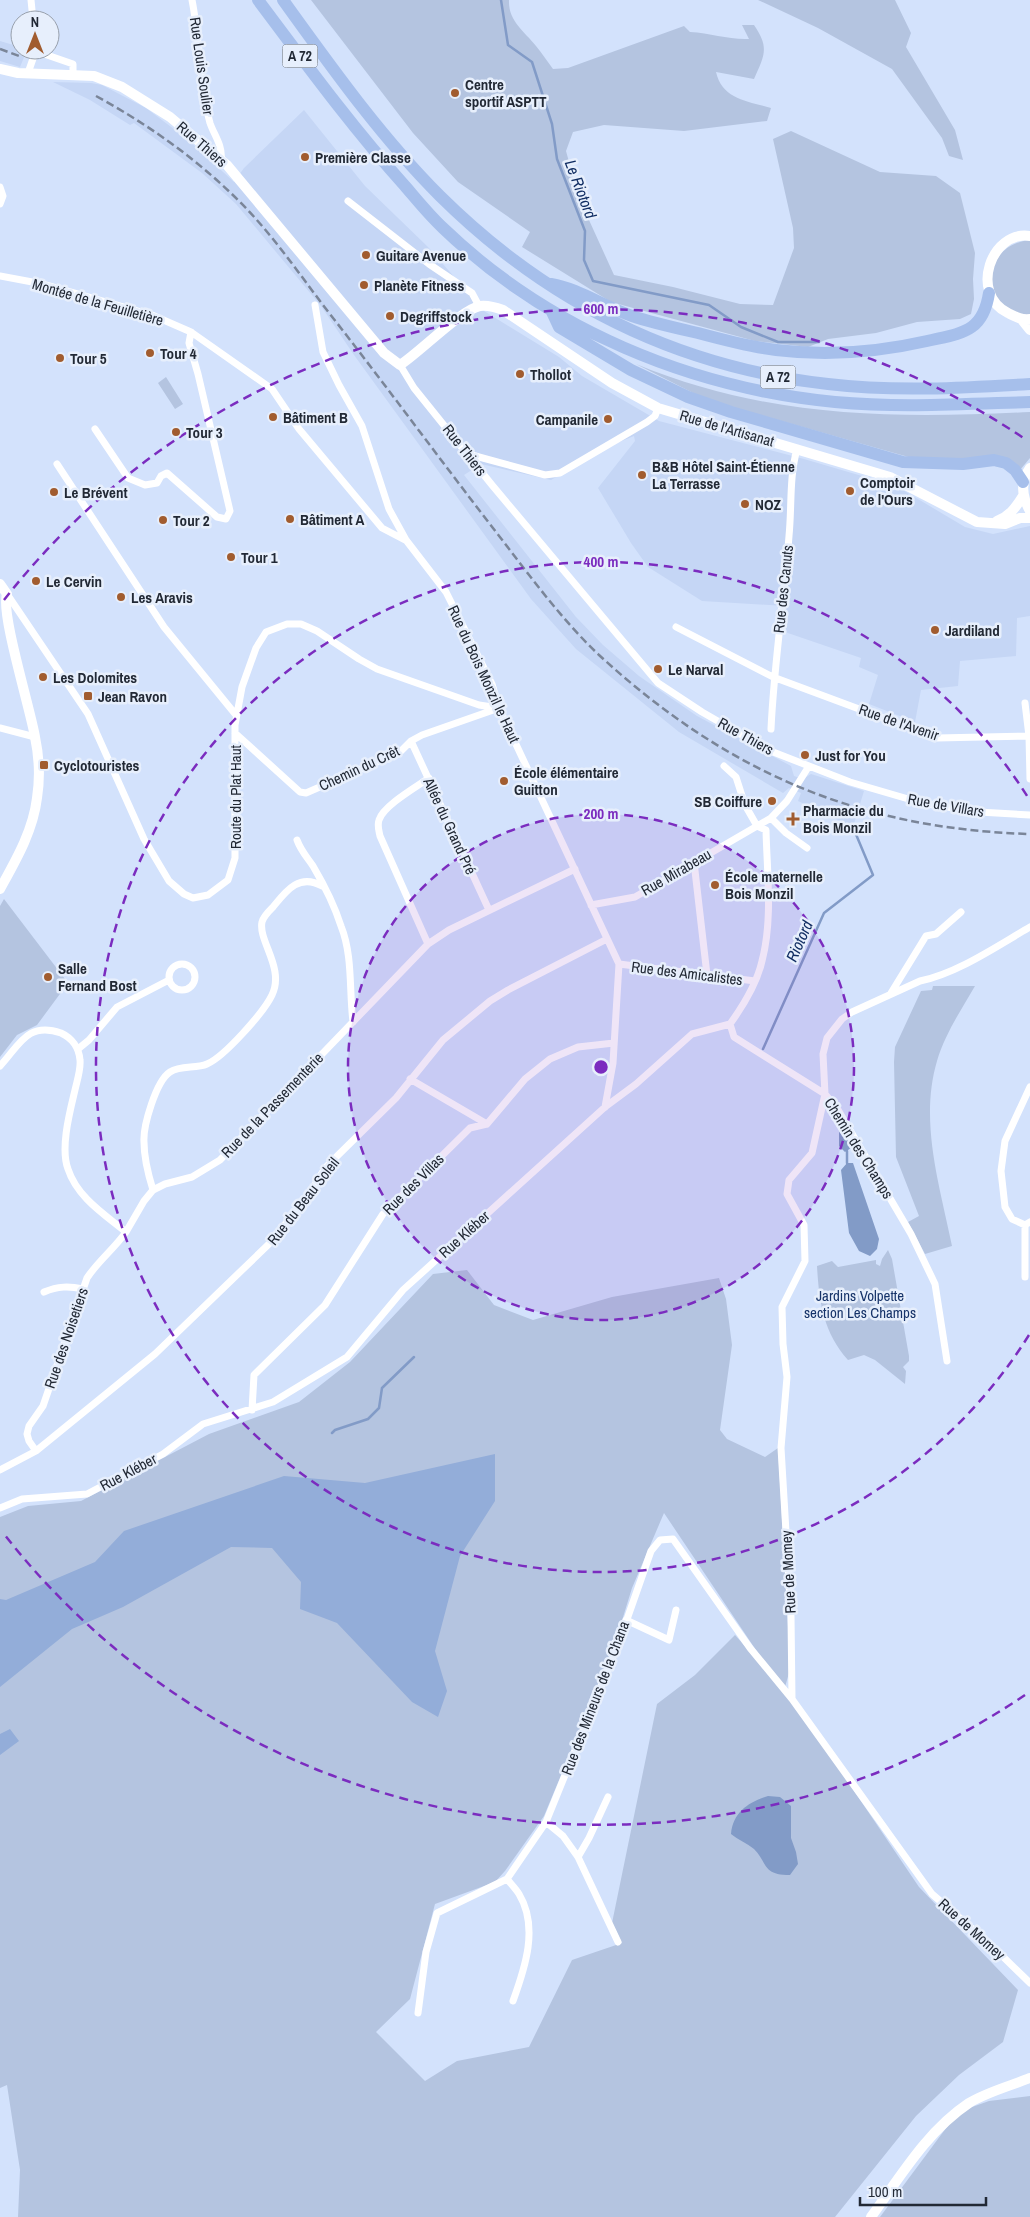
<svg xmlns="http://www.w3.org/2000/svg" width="1030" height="2217" font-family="'Archivo Narrow',sans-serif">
  <rect width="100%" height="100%" fill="#d3e2fc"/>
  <!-- built -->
  <path fill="#c5d6f5" d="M0 41 20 47V50H27L20 67 0 61Z
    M53 82 91 83 102 85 146 108 187 139 234 182 244 168 304 110 365 186 428 247 484 311 559 357 582 376 659 421 804 459 896 486 965 527 993 534 1030 526V616L1017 618 1016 656 960 661 958 686 921 690 915 722 869 704 878 675 859 667 861 658 782 631 785 606 702 601 648 567 631 543 598 488 635 441 634 436 619 442 551 480 481 464 464 475 576 617 603 645 639 676 697 716 791 766 794 776 803 779 811 774 864 791 853 827 798 801 801 793 789 788 783 793 679 732 576 649 531 599 354 355 321 306 236 204 202 173 134 123 130 125 90 100Z"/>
  <!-- green -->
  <path fill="#b4c4e0" d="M311 0H509C508 21 524 31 536 46 542 53 547 61 553 69L568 68 684 26 690 32C711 33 729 40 749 39L742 25H754C770 48 764 56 754 79L716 72C722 99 747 101 771 108L767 121 684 131 604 125 573 132 566 151 579 198 614 275 673 287 740 304 773 305 794 248 793 228 773 139 791 131 880 172 936 176 960 193 975 253 973 279 974 299 971 314 960 319 917 322 876 333 828 339 808 347 755 341 611 302 522 247 530 232 458 182 413 133Z
    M758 0H895L911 33 906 47 955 130 963 160 949 156 942 138 892 69 818 28Z
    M1030 240V315C979 315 978 245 1030 240Z
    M636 364C767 418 891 419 1030 412V458L1020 470 958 460 912 458 707 400Z
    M166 377 183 404 175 409 158 383Z
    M4 899 68 983 37 1025 17 1035 0 1057V906Z
    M933 986H975C961 1010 945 1034 937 1061 919 1122 940 1186 952 1246L925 1254 908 1222 919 1216 896 1157 894 1062 895 1047 921 991 932 990Z
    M888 1250 892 1259 909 1356V1361L903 1367 906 1371 905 1384 875 1360 864 1355 848 1360C823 1332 819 1301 817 1266L832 1261 838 1267 876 1260V1264L880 1266 882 1259Z
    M467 1270 494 1305 533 1320 612 1297 719 1278 726 1299 732 1345 720 1430 727 1439 765 1457 778 1448 788 1627 789 1673 785 1687 774 1677 664 1513 632 1588 612 1653 544 1816 505 1871 495 1882 435 1904 410 1999 376 2032 425 2081 457 2061 529 2047 572 1960 622 1943 612 1923 657 1704 695 1675 735 1635 792 1699 919 1887 1018 1990 1003 2042 959 2075 916 2116 835 2217H18L20 2170 7 2085 0 2088V1517L28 1506 81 1501 209 1434 299 1402 350 1362 433 1274Z
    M1030 2096V2217H880L958 2112 989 2101Z"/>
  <!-- forest -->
  <path fill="#93add9" d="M495 1454V1501L460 1556 435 1651 447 1691 438 1717 412 1702 337 1623 300 1609 301 1582 272 1548 231 1547 123 1607 72 1629 0 1687V1599L6 1600 95 1562 124 1531 284 1476 365 1483Z
    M10 1729 19 1741 0 1755V1734Z"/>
  <!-- water -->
  <path fill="#829bc7" d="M839 1131 847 1138 851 1148 845 1152 839 1146Z
    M847 1163H853L879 1239 877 1249 870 1256 859 1251 849 1233 841 1170Z
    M768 1796 780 1797 791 1806V1838L796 1852 798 1864 790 1875C762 1875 768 1863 754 1849 747 1843 738 1840 731 1834 733 1812 749 1802 768 1796Z"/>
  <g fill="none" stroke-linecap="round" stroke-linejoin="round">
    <!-- stream -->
    <path stroke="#829bc7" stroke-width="2.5" d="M501 0 508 45 532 62 552 124 557 159 585 231 584 260 593 281 709 305 741 327 778 342H819
      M763 1049 824 913 873 875 855 832
      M847 1151V1163
      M332 1433 335 1430 368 1419 379 1408 382 1388 414 1357"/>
    <!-- street -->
    <path stroke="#fff" stroke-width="7" d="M31 0 33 20
      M192 0C200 40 199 83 210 123 214 135 223 146 221 159
      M39 50 47 55 73 64V74
      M28 73 36 50
      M0 187 3 196 0 204
      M348 201 429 264 472 293 479 306
      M0 276 43 284 152 315 191 332 272 389 299 429 382 528 405 540
      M315 305 323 352 339 385 362 426 389 509 406 540 446 592 492 684 499 708 619 964 613 1063 605 1107
      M400 365 414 388 492 485 658 683 702 712 768 750 850 782 922 803 979 812 1030 815
      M95 429 128 478 145 485 157 483 161 476 167 473 217 517 226 519 230 511 198 374 189 343 191 332
      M468 454 545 475 560 473 647 422 655 416 658 408
      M57 464 164 627 236 715
      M7 594 88 714 144 839 169 881 184 894 193 898 208 895 228 880 235 858V725L242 687 256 648 266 632 287 624H301L317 631 359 659 377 669 479 705 499 708
      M676 627 773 677 937 738 1030 736
      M1025 703 1029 736 1030 779
      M0 728 35 737
      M771 729C774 664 784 600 789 536 792 506 789 478 797 449
      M235 733 300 792 306 793 400 752 411 741 422 735 499 708
      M411 741 489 910
      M724 766 736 777 745 805 757 826
      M771 818 787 801 809 766
      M297 840C301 851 307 857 313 866 323 883 335 907 341 926 353 956 349 990 353 1022
      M694 862 707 975
      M591 905 635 897 771 818 786 833 807 848
      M1030 927C997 946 958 973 920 981L852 1012 842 1019 827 1038 823 1054 825 1094 812 1153 789 1180 787 1194 804 1225 805 1261 782 1307 783 1344 787 1377 781 1448 791 1616 792 1699 932 1894 990 1944 1030 1983
      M428 944 380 836C379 831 377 826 379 820 383 806 416 787 429 778
      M169 977a13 13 0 1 1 26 0a13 13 0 1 1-26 0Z
      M619 964 755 981
      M891 993 926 936 936 934 961 912
      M730 1024 734 1037 825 1094 837 1108 911 1234 935 1284 947 1361
      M78 1049 89 1040 117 1007 169 980
      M0 1066C19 1046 27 1021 61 1033 72 1038 79 1048 80 1060 81 1069 77 1081 75 1090 70 1111 60 1148 68 1169 77 1197 104 1214 126 1232L144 1201 153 1190 165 1184 192 1177 220 1160 428 944 449 930 575 869
      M410 1079 487 1124
      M1030 1087 1005 1141 1001 1171 1005 1207 1012 1219 1025 1225 1030 1222
      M153 1190C148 1174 144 1158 144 1142 143 1126 156 1081 170 1072 181 1065 196 1069 207 1064 224 1057 264 1012 272 995 285 968 258 941 262 922 263 917 269 911 273 907 286 891 299 873 322 886
      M1025 1225V1277
      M44 1292C58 1286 69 1286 83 1289
      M252 1410 254 1375 325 1305 383 1214 470 1128 487 1124 525 1079 550 1059 578 1047 614 1043
      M36 1451 29 1441 27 1434 29 1426 43 1406 87 1278C98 1261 114 1249 126 1232
      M0 1470 36 1451 155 1354 270 1243 308 1196 325 1168 396 1098 443 1040 490 1001 508 990 607 939
      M0 1508 22 1499 87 1494 163 1454 203 1424 273 1402 347 1357 403 1290 605 1107 636 1084 692 1034 730 1024C743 1006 757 983 762 961 773 919 767 873 766 830L757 826
      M626 1620 669 1640 676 1610
      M546 1822 563 1836 578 1857 618 1942
      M578 1857 589 1838 608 1797
      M507 1879C511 1884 516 1889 519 1894 539 1927 525 1968 513 2001
      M418 2013 426 1952 437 1913 507 1879 546 1822 619 1642 651 1551 660 1540 673 1539 750 1648 792 1699"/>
    <!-- secondary -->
    <path stroke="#fff" stroke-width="10" d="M0 69 18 73 94 76 122 87 170 117 227 165 384 353 400 365C419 353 462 309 480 306 488 305 495 307 503 310L612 383 658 408 890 477 977 522 1005 524 1020 518H1030
      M1030 236C991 230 969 294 1008 313 1016 317 1021 320 1030 319
      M1022 320 1030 330
      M1030 468C1020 482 1022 497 1030 511
      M997 521C1010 516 1016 507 1023 496
      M0 584 7 594C0 612 31 711 35 737 39 756 40 779 37 798 33 831 16 860 0 889
      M871 2217C900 2177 927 2131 969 2103 987 2092 1010 2086 1030 2078"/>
    <!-- highway -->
    <path stroke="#a6bfeb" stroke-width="12" d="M258 0C306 64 352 127 405 186 417 200 429 215 443 228 548 329 690 388 835 402 900 408 965 404 1030 402
      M283 0C332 68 381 137 440 196 548 303 677 367 828 384 895 392 963 388 1030 384
      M551 284C580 289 604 307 632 316 653 323 676 328 698 333 724 340 750 347 776 350 825 356 879 352 927 341 961 333 983 333 989 293
      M552 312 559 327 631 370 688 397 731 412 903 462 963 464 994 460 1006 463 1015 470 1023 482"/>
    <!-- rail -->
    <path stroke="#7a8598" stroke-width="2.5" stroke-dasharray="8 4" stroke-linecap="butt" d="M0 49 22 57
      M96 96C149 125 197 159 240 202 277 239 305 283 337 323 393 395 447 469 503 541 533 580 563 621 599 655 725 771 858 829 1030 834"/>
  </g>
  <!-- distance rings -->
  <circle cx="601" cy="1067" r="253" fill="#7b2cbf" fill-opacity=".12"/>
  <g fill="none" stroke="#7b2cbf" stroke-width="2.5" stroke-dasharray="9 6">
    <circle cx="601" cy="1067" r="253"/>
    <path d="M1029 1335A505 505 0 1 1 1029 799"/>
    <path d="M1025 1695A758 758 0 0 1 4 1534M4 600A758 758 0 0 1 1025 439"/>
  </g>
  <!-- markers -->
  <g fill="#a15c2f" stroke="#e7effc" stroke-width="2">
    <circle cx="455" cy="93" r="5"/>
    <circle cx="305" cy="157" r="5"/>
    <circle cx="366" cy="255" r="5"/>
    <circle cx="364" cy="285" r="5"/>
    <circle cx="390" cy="316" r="5"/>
    <circle cx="150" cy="353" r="5"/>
    <circle cx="60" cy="358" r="5"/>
    <circle cx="520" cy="374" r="5"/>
    <circle cx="273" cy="417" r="5"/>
    <circle cx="608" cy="419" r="5"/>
    <circle cx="176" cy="432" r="5"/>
    <circle cx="642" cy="475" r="5"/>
    <circle cx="850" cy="491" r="5"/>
    <circle cx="54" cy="492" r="5"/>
    <circle cx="745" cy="504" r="5"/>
    <circle cx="290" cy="519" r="5"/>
    <circle cx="163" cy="520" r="5"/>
    <circle cx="231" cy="557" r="5"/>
    <circle cx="36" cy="581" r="5"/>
    <circle cx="121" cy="597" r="5"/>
    <circle cx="935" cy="630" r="5"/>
    <circle cx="658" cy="669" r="5"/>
    <circle cx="43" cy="677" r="5"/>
    <rect x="83" y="691" width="10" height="10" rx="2.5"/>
    <circle cx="805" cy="755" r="5"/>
    <rect x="39" y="760" width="10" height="10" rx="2.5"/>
    <circle cx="504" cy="781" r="5"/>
    <circle cx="772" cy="801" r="5"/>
    <path d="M790.5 811.5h5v5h5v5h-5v5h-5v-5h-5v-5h5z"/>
    <circle cx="715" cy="885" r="5"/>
    <circle cx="48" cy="977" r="5"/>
  </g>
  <g text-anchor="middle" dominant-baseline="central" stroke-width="5" stroke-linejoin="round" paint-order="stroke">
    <!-- shield labels -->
    <g fill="#e7effc" stroke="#5d6471" stroke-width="1">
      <rect x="282.5" y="44.5" width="35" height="23" rx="4"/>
      <rect x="760.5" y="365.5" width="35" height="23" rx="4"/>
    </g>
    <g font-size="14" font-weight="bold" fill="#222935">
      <text x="300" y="56">A 72</text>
      <text x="778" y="377">A 72</text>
    </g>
    <!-- street labels -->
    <g font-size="15" fill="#222935" stroke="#e7effc">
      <text transform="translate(202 66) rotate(82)">Rue Louis Soulier</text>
      <text transform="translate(202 144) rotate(41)">Rue Thiers</text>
      <text transform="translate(98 302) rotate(16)">Montée de la Feuilletière</text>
      <text transform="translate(727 428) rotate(16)">Rue de l'Artisanat</text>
      <text transform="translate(465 450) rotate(52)">Rue Thiers</text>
      <text transform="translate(783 589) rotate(-84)">Rue des Canuts</text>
      <text transform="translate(484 674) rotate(65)">Rue du Bois Monzil le Haut</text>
      <text transform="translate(899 722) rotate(19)">Rue de l'Avenir</text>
      <text transform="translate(746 736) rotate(29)">Rue Thiers</text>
      <text transform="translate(359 768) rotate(-25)">Chemin du Crêt</text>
      <text transform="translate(235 797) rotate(-90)">Route du Plat Haut</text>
      <text transform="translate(946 805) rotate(10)">Rue de Villars</text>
      <text transform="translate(450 826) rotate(65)">Allée du Grand Pré</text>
      <text transform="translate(676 872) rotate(-30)">Rue Mirabeau</text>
      <text transform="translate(687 973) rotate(7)">Rue des Amicalistes</text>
      <text transform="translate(272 1105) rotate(-46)">Rue de la Passementerie</text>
      <text transform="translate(859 1148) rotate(58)">Chemin des Champs</text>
      <text transform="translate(413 1184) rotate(-45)">Rue des Villas</text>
      <text transform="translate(303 1201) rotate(-52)">Rue du Beau Soleil</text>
      <text transform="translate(464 1234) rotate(-42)">Rue Kléber</text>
      <text transform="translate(66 1338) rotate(-71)">Rue des Noisetiers</text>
      <text transform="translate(128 1472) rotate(-28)">Rue Kléber</text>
      <text transform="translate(788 1572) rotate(-93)">Rue de Momey</text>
      <text transform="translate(595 1698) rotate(-69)">Rue des Mineurs de la Chana</text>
      <text transform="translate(972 1929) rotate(42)">Rue de Momey</text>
    </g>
    <!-- poi labels -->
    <g font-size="15" font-weight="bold" fill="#222935" stroke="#e7effc" text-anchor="start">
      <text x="465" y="84">Centre<tspan x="465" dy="17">sportif ASPTT</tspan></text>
      <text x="315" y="157">Première Classe</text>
      <text x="376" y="255">Guitare Avenue</text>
      <text x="374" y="285">Planète Fitness</text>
      <text x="400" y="316">Degriffstock</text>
      <text x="160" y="353">Tour 4</text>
      <text x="70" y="358">Tour 5</text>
      <text x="530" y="374">Thollot</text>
      <text x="283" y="417">Bâtiment B</text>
      <text x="598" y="419" text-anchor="end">Campanile</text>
      <text x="186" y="432">Tour 3</text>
      <text x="652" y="466">B&amp;B Hôtel Saint-Étienne<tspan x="652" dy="17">La Terrasse</tspan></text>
      <text x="860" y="482">Comptoir<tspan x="860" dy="17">de l'Ours</tspan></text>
      <text x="64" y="492">Le Brévent</text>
      <text x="755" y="504">NOZ</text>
      <text x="300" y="519">Bâtiment A</text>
      <text x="173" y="520">Tour 2</text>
      <text x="241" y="557">Tour 1</text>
      <text x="46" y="581">Le Cervin</text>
      <text x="131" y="597">Les Aravis</text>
      <text x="945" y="630">Jardiland</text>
      <text x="668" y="669">Le Narval</text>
      <text x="53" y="677">Les Dolomites</text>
      <text x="98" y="696">Jean Ravon</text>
      <text x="815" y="755">Just for You</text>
      <text x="54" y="765">Cyclotouristes</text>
      <text x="514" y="772">École élémentaire<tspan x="514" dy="17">Guitton</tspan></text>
      <text x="762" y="801" text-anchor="end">SB Coiffure</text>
      <text x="803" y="810">Pharmacie du<tspan x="803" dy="17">Bois Monzil</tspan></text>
      <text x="725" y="876">École maternelle<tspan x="725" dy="17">Bois Monzil</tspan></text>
      <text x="58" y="968">Salle<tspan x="58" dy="17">Fernand Bost</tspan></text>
    </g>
    <!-- park labels -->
    <g font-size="15" fill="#163369" stroke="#e7effc">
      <text x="860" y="1295">Jardins Volpette<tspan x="860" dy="17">section Les Champs</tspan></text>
    </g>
    <!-- water labels -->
    <g font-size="16" font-style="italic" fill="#112e63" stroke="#e7effc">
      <text transform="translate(581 189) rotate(69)">Le Riotord</text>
      <text transform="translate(799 941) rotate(-66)">Riotord</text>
    </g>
  </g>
  <circle cx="601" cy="1067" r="8" fill="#7b2cbf" stroke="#e7effc" stroke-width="2.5"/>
  <g font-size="15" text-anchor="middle" font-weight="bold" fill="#7b2cbf" stroke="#e7effc" stroke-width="5" stroke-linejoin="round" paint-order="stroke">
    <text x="601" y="314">600 m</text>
    <text x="601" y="567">400 m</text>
    <text x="601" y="819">200 m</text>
  </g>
  <!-- north arrow -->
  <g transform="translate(35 35)"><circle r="24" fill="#e7effc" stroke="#98a0ac"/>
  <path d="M0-4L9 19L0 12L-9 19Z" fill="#a15c2f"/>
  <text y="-8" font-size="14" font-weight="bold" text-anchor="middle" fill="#222935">N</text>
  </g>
  <!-- scale -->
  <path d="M860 2197v8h126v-8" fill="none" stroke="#222935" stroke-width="2.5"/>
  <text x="868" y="2197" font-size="15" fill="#222935" stroke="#e7effc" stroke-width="4" paint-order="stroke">100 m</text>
</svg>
